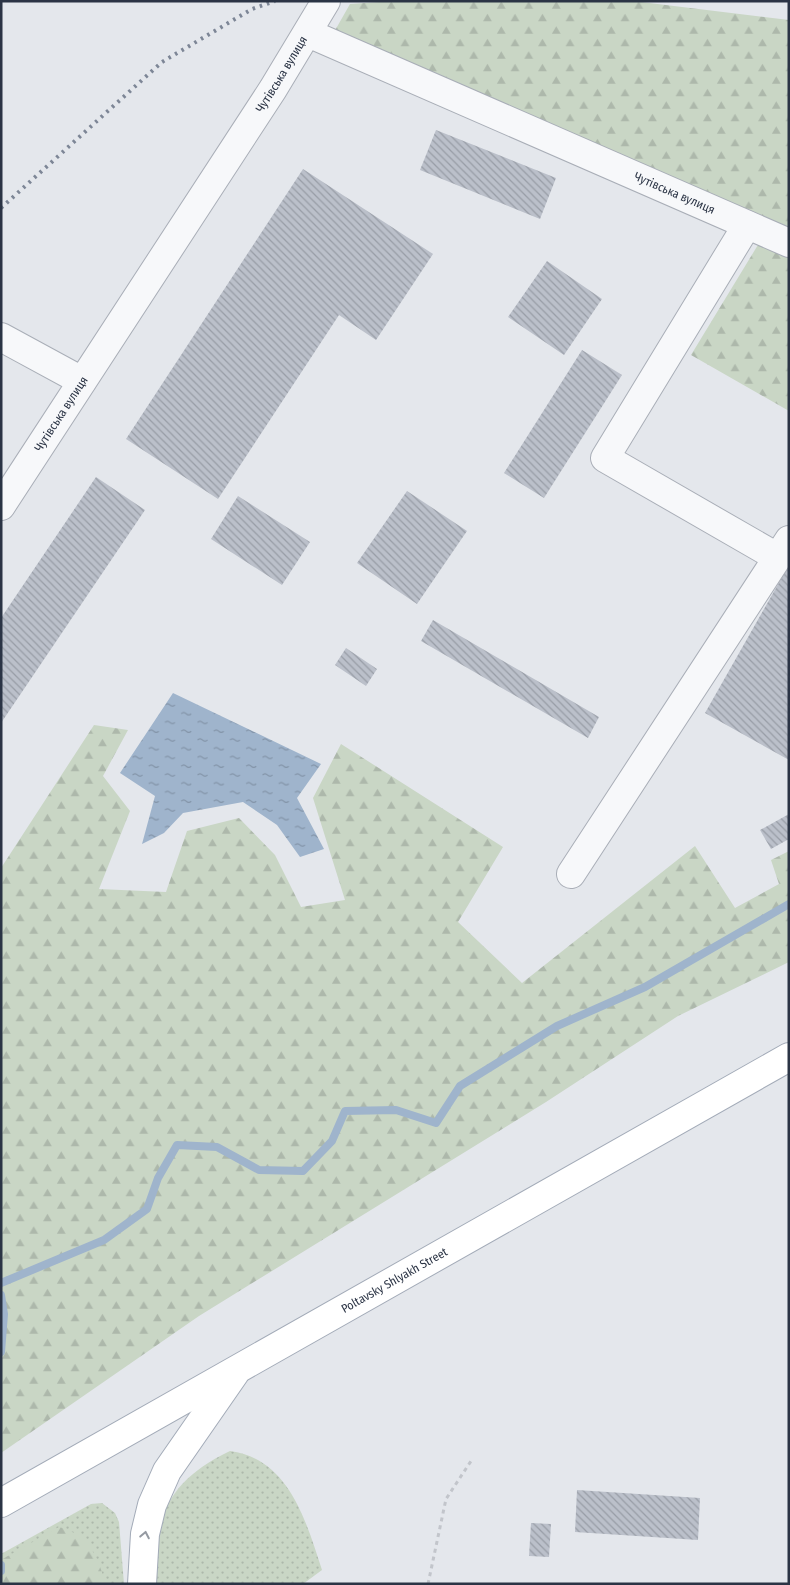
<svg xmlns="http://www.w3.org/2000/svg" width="790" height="1585" font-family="'Fira Sans Condensed',sans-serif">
  <defs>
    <pattern id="grass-dots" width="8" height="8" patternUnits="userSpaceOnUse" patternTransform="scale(1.25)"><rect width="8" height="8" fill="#c9d6c5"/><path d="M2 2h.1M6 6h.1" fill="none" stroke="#adb8ab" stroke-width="1.8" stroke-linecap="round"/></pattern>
    <pattern id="forest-firs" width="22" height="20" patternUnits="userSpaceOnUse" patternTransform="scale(1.25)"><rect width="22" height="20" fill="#c9d6c5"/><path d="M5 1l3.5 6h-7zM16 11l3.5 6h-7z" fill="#adb8ab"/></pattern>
    <pattern id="water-ripples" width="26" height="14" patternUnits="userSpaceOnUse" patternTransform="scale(1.25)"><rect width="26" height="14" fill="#9fb4cc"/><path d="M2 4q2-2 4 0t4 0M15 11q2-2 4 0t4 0" fill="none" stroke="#8293a7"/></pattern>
    <pattern id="building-back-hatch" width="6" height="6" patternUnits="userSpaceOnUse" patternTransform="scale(1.25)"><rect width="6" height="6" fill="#bbc0ca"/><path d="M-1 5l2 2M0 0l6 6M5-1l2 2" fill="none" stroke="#989da6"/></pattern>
  </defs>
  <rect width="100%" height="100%" fill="#e4e7ec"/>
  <!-- grass -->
  <path fill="url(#grass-dots)" d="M230 1451C289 1459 306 1521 322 1570L303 1584H157C153 1516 168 1481 230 1451Z
    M102 1503 115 1513 119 1522 124 1584H1V1554L91 1504Z"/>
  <!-- forest -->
  <path fill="url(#forest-firs)" d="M394 1H633L789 20V411L691 355 767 230 325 48 350 4Z
    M94 725 128 730 103 776 130 811 99 889 166 892 187 831 239 818 275 855 301 907 345 900 313 798 341 744 503 847 458 922 522 983 695 846 735 908 779 884 771 860 789 851V962L678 1016 546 1102 199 1316 1 1453V868Z
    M59 1527C87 1534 99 1556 105 1584H1V1560Z"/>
  <!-- water -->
  <path fill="url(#water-ripples)" d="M173 693 321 764 297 798 324 849 300 857 277 825 243 802 183 813 164 833 142 844 155 796 120 773Z"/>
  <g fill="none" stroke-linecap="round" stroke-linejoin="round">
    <!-- stream -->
    <path stroke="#9fb4cc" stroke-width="8" d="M1 1283 104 1240 147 1209 158 1178 177 1145 217 1147 259 1170 303 1171 332 1141 345 1111 396 1110 436 1123 460 1086 557 1026 645 987 789 904
      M1 1295 4 1314 1 1352
      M1 1565V1571"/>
  </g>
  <!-- building -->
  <path fill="url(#building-back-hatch)" d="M436 130 556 178 540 219 420 170Z
    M303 169 433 254 376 340 339 315 218 499 126 439Z
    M547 261 602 299 564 355 508 317Z
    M582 350 622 375 544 498 504 473Z
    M96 477 145 510 1 723V618Z
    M407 491 467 531 417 604 357 563Z
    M238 496 310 542 282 585 211 539Z
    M789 565V760L705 713Z
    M433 620 599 717 588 738 421 641Z
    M346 648 377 669 366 686 335 665Z
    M789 814V839L771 849 760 830Z
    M577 1490 700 1498 698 1540 575 1532Z
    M531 1523 551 1524 549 1557 529 1556Z"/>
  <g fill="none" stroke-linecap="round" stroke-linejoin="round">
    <!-- minor casing -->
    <g stroke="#a9aeb7" stroke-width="30">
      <g id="minor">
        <path id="s1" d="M308 33 789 243"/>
        <path d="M747 225 605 458 777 557"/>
        <path d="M1 337 82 381"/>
        <path id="s2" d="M1 506 273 89 326 1"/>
        <path d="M571 874 789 540"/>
      </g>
    </g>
    <!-- major casing -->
    <g stroke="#a3abb8" stroke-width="30">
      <g id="major">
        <path id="s3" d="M1 1503 789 1057"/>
        <path d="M142 1584 145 1534 152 1505 167 1471 235 1373"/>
      </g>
    </g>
    <!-- path -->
    <path stroke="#c2c5cb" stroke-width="3" stroke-dasharray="4 4" stroke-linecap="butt" d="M428 1584 446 1499 473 1458"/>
    <!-- minor -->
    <use href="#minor" stroke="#f7f8fa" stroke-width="28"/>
    <!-- major -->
    <use href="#major" stroke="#fff" stroke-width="28"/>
    <!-- rail -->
    <path stroke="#7d8696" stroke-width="4" stroke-dasharray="2.5 5" stroke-linecap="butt" d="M1 208 162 62 252 9 275 1"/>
  </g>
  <!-- one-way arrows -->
  <defs><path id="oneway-chevron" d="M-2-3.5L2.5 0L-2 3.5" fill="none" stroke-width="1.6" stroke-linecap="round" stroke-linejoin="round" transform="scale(1.25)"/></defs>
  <use stroke="#959aa2" href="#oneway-chevron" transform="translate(145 1535) rotate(-79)"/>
  <g text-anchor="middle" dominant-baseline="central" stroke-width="4" stroke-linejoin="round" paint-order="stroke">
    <!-- street labels -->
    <g font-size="12" fill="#2b3445" stroke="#f4f6f9">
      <text stroke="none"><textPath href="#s2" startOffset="515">Чутівська вулиця</textPath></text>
      <text stroke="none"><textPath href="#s1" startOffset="400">Чутівська вулиця</textPath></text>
      <text stroke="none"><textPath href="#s2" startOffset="110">Чутівська вулиця</textPath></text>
      <text stroke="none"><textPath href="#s3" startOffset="452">Poltavsky Shlyakh Street</textPath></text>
    </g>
  </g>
  <!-- border -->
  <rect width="790" height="1585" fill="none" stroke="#2b3445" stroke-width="5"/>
</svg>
